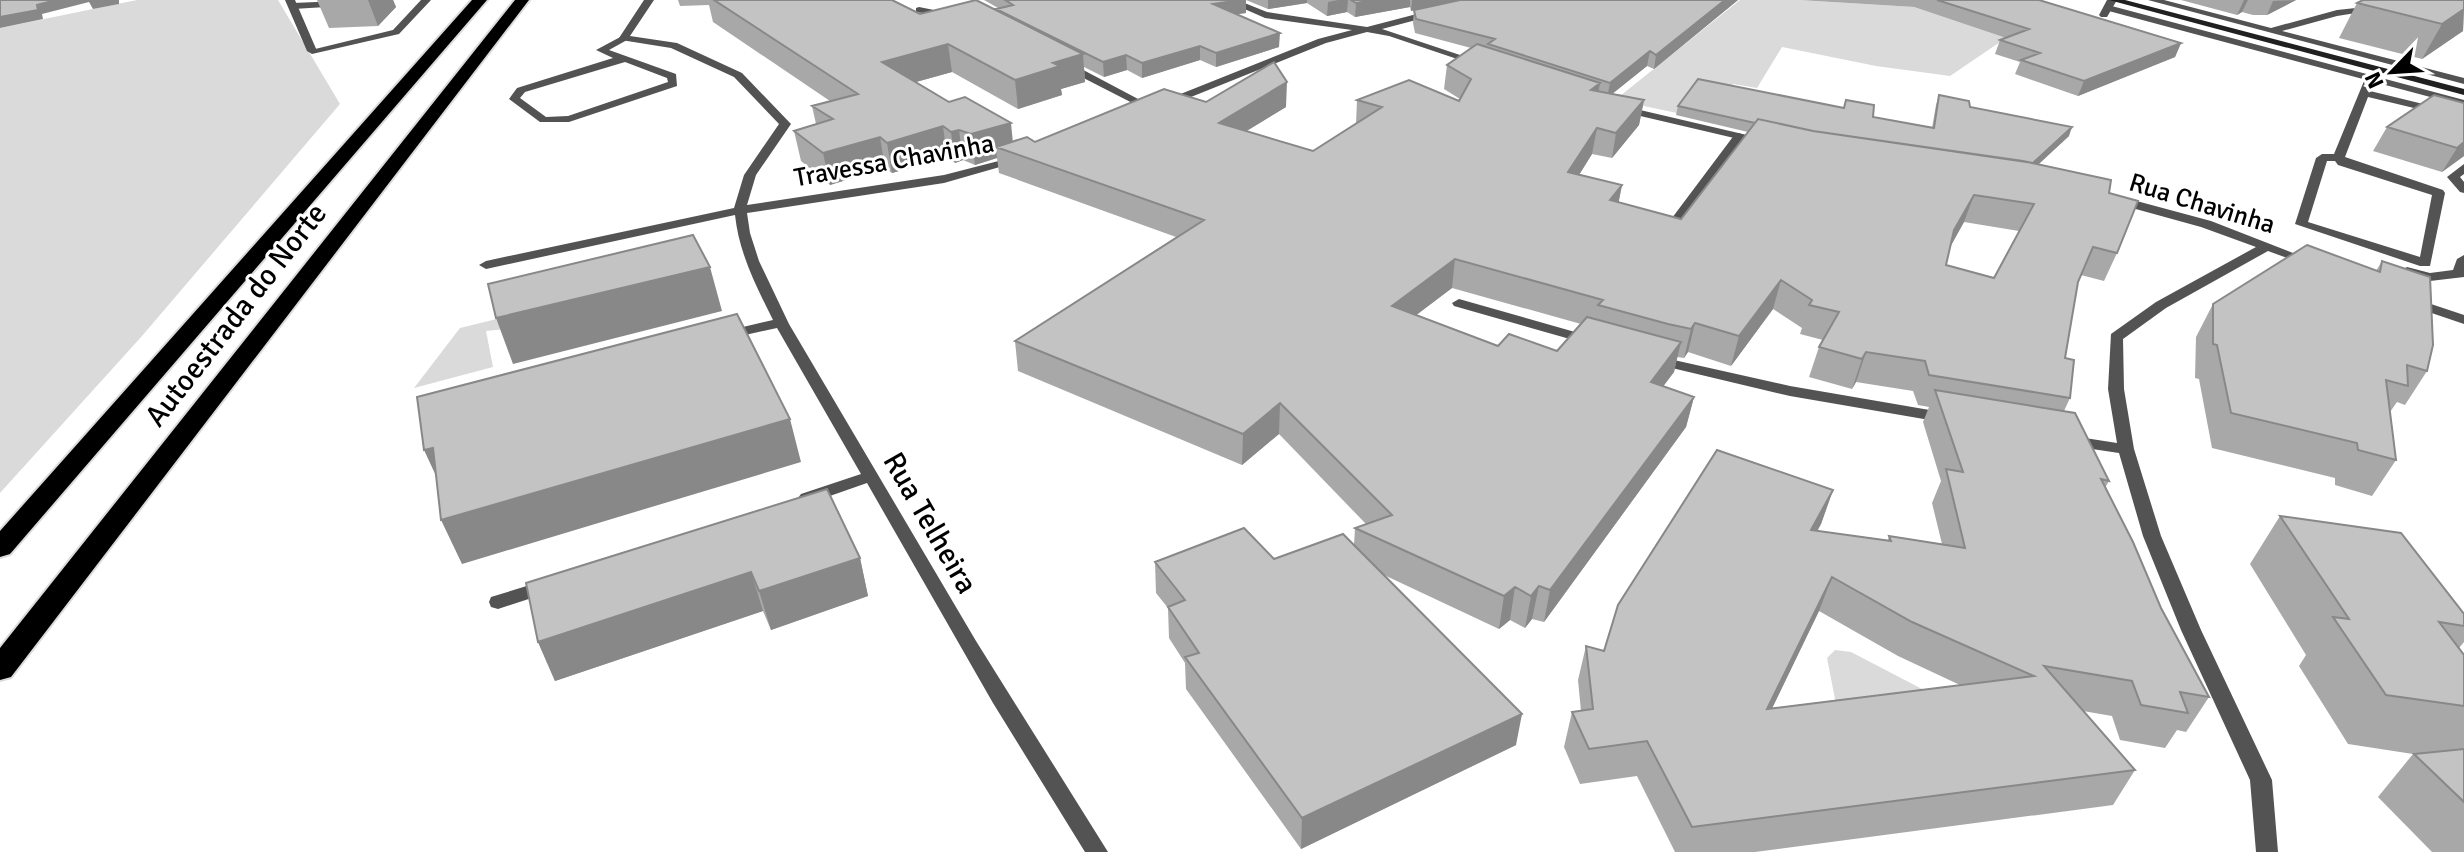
<svg xmlns="http://www.w3.org/2000/svg" width="2464" height="852" font-family="Signika,sans-serif">
  <rect width="100%" height="100%" fill="#fff"/>
  <!-- green -->
  <path fill="#dadada" d="M137 0H278L340 104 142 336 0 493V28Z
    M1740 0H1798L1914 7 2006 38 1950 76 1876 66 1782 47 1757 88 1733 84 1726 93 1677 113 1615 100Z
    M701 269 506 329 486 331 493 367 414 388 460 328Z
    M1835 650 1851 652 1974 716 1836 704 1827 658Z"/>
  <g fill="none" stroke-linecap="round" stroke-linejoin="round">
    <!-- motorway casing -->
    <g stroke="#dbdbdb" stroke-width="4">
      <path id="motorway" d="M472 0H487L10 554 0 557V531Z
        M515 0H529L11 677 0 680V648Z"/>
    </g>
    <!-- service -->
    <path fill="#535353" fill-rule="evenodd" d="M421 0H431L399 34 312 54 307 51 393 30Z
      M2107 0H2117L2107 17H2101L2099 15Z
      M340 1 343 2V6L293 9 288 6 293 3Z
      M624 35 627 36V40L609 50 676 74 677 86 569 122H540L509 99 517 88 613 58 596 50ZM625 62 667 78 668 82 568 116 546 117 520 98 525 92Z
      M2363 75H2371L2374 81 2370 91 2464 114V120L2368 97 2345 157 2443 190 2445 193 2430 266H2420L2295 224 2316 158 2322 154H2334L2364 81ZM2327 161H2335L2338 165 2432 195 2420 257 2308 222Z
      M1739 133 1745 136 1676 232H1666V226L1735 134Z
      M2464 164V174L2460 177 2464 182V193L2460 192 2447 177Z
      M2464 255V277L2430 281 2402 274 2400 271 2407 267 2430 273 2453 270 2457 259Z"/>
    <!-- minor -->
    <path fill="#535353" fill-rule="evenodd" d="M285 0H295L317 51 316 53 307 51Z
      M644 0H654L630 36 677 43 742 73 791 124 756 175 747 205 944 175 1018 156 1024 160 944 183 747 213 750 233 759 261 789 324 976 641 1108 852H1085L993 703 867 483 807 504 798 498 801 494 861 474 777 328 727 339 720 335 722 332 773 320C756 286 739 253 735 215L486 269 479 265 486 261 734 208 744 175 779 124 734 77 671 48 621 40 619 38Z
      M1224 0H1237L1267 12 1367 27 1432 10 1437 13 1435 15 1382 29 1484 63 1475 65 1389 36 1367 32 1326 43 1171 105H1163V101L1318 39 1352 30 1265 18Z
      M2148 0H2164L2271 28 2337 10 2375 6V10L2337 16 2282 31 2464 78V84Z
      M2108 5 2464 100V106L2105 10 2103 8Z
      M919 7 954 14 949 17 916 12V8Z
      M1064 64H1072L1157 109 1148 111 1064 68Z
      M1623 106 1764 139 1770 142 1764 145 1619 111 1618 109Z
      M2118 196 2211 221 2316 262 2309 266 2268 251 2166 308 2123 339 2124 389 2134 449 2161 536 2201 630 2272 780 2278 852H2256L2250 780 2181 630 2143 536 2119 453 2072 446 2064 441 2072 436 2117 443 2108 389 2111 334 2156 302 2256 247 2201 227 2114 203 2112 200Z
      M2413 298 2464 315V324L2408 305 2406 302 2408 299Z
      M1459 299 1596 338 1598 341 1591 345 1454 306 1452 303Z
      M1656 356 1790 386 1947 413 1955 418 1947 423 1790 396 1651 363 1649 360 1651 357Z
      M546 580 553 581 555 586 553 591 498 609 491 607 489 602 491 597Z"/>
    <!-- secondary -->
    <path fill="#202020" fill-rule="evenodd" d="M2109 0H2125L2464 89V95Z"/>
    <!-- motorway -->
    <use href="#motorway" fill="#000" fill-rule="evenodd"/>
  </g>
  <!-- wall -->
  <path fill="#a8a8a8" fill-rule="evenodd" d="M317 0H393L396 7 378 26 329 28Z
    M678 0H892L920 14 996 11V9L998 8 984 0H1738L1654 69 1647 66 1612 94 1644 100 1639 125 1612 158 1592 154 1579 175 1622 185 1618 203 1681 219 1748 132 1676 115 1678 106 1873 117 1932 128 1936 105 1939 95 1970 107 2069 136 2038 164 2109 193 2117 253 2104 281 2081 275 2078 282 2065 358 2070 398 2064 411 2109 481 2105 488 2161 608 2209 697 2186 732 2177 730 2165 748 2120 740 2112 716 2083 711 2135 770 2113 805 1755 852H1675L1637 776 1580 784 1564 747 1572 712 1581 711 1578 680 1586 646 1604 651 1833 490 1821 524 1817 531 1888 540 1889 536 1942 544 1932 503 1941 481 1923 422 1929 407 1918 405 1913 391 1856 382 1852 389 1809 377 1819 347 1823 340 1800 334 1802 328 1773 309 1731 366 1688 352 1684 358 1677 357 1674 372 1663 386 1694 397 1686 427 1544 622 1532 619 1525 628 1510 620 1499 629 1384 575 1516 745 1301 849 1186 689 1185 663 1169 638 1168 608 1156 593 1155 562 1274 559 1354 545 1355 528 1366 524 1279 434 1242 465 1018 371 1015 341 1176 237 999 173 997 158 975 165 963 160 955 163 947 157 892 173 885 168 830 185 801 161 794 131 816 124 812 106 830 101 713 22 709 5 680 6ZM1246 0 1268 9 1307 3 1327 16 1347 12 1355 17 1410 7 1411 11 1414 10 1413 23 1415 33 1471 48 1447 65 1444 89 1460 99 1459 101 1357 100 1356 124 1313 151 1246 131 1286 107 1206 102 1035 142H1013L916 82 952 72 1018 109 1062 95 1061 89 1085 82 1084 67 1104 77 1127 70 1142 78 1200 60 1216 67 1279 47 1236 14 1246 13ZM1964 222 2019 231 1994 278 1946 265 1950 247ZM1452 288 1581 324 1557 351 1498 346 1416 315ZM1819 611 1898 656 1960 685 1772 708Z
    M1799 0H2039L2181 43 2175 57 2078 96 2015 74 2020 62 1995 54 2000 40 2006 38 1914 7Z
    M2181 0H2296L2267 15H2253L2242 12 2237 15Z
    M2464 0 2463 31 2422 59 2339 38 2357 3Z
    M2464 103V156L2442 172 2373 151 2387 127Z
    M2382 261 2427 371 2405 405 2397 402 2390 412 2396 460 2372 496 2335 485V478L2212 448 2199 379 2195 378 2196 337 2213 304 2376 271Z
    M2280 516 2464 614V642L2459 648 2464 655V852H2432L2378 797 2413 754 2348 744 2299 666 2306 655 2250 564Z
    M860 558 868 596 771 630 763 611 555 681 538 642 526 583Z"/>
  <!-- shaded-wall -->
  <path fill="#888" d="M56 0H119V4L93 9 89 2 42 14 43 19 0 28V17Z
    M368 0H393L396 7 378 26Z
    M1241 0H1246V13L1213 18V4Z
    M1268 0H1307V3L1268 9Z
    M1338 0H1348L1347 12 1327 16 1328 2Z
    M1375 0H1410V7L1355 17 1356 3Z
    M1412 0H1471L1411 11Z
    M1725 0H1738L1654 69 1656 55Z
    M2244 0H2248L2242 12 2237 15Z
    M2296 0 2267 15 2273 1Z
    M2464 9 2463 31 2422 59 2442 24Z
    M1280 33 1279 47 1216 67V53Z
    M2181 43 2175 57 2078 96 2084 81Z
    M948 44 952 72 887 90 882 62Z
    M1200 46V60L1142 78V63Z
    M1650 51 1647 66 1607 98 1610 83Z
    M1083 54 1085 82 1061 89 1062 95 1018 109 1015 80 1053 63Z
    M1126 55 1127 70 1104 77 1103 62Z
    M1287 82 1286 107 1219 148V123Z
    M1600 83 1596 107 1591 90Z
    M1644 100 1639 125 1612 158 1616 133Z
    M1011 123 1014 154 996 147 997 158 975 165 971 134Z
    M943 126 947 157 892 173 887 143Z
    M2072 127 2069 136 2026 176 2030 166Z
    M1597 128 1592 154 1564 199 1568 172Z
    M959 130 963 160 955 163 951 132Z
    M880 137 885 168 830 185 823 153Z
    M2464 142V156L2442 172 2457 148Z
    M1622 185 1617 211 1610 200Z
    M1974 195 1964 222 1944 258 1954 230Z
    M1455 259 1452 288 1390 335 1392 306Z
    M710 267 722 311 513 364 496 318Z
    M1781 280 1773 309 1731 366 1739 336Z
    M1695 323 1688 352 1684 358 1691 329Z
    M1681 342 1674 372 1644 412 1651 382Z
    M1866 352 1856 382 1852 389 1862 359Z
    M1694 397 1686 427 1544 622 1550 590Z
    M1280 403 1279 434 1242 465 1243 434Z
    M790 419 801 462 462 564 441 520Z
    M433 448 444 493 424 450Z
    M1833 490 1821 524 1799 564 1811 530Z
    M860 558 868 596 771 630 759 591Z
    M751 572 763 611 555 681 538 642Z
    M1832 577 1819 611 1755 744 1767 709Z
    M1539 586 1532 619 1525 628 1531 596Z
    M1515 587 1510 620 1499 629 1504 596Z
    M1522 714 1516 745 1301 849 1302 818Z"/>
  <!-- building -->
  <path fill="#c3c3c3" stroke="#888" stroke-width="2" fill-rule="evenodd" d="M0 0H56L37 5 38 10 0 17Z
    M714 0H892L920 14 976 0 1083 54 1053 63 1060 66 1015 80 948 44 882 62 949 102 965 97 1011 123 971 134 959 130 951 132 943 126 887 143 880 137 823 153 794 131 833 119 812 106 858 94Z
    M1005 0H1241L1213 4 1280 33 1216 53 1200 46 1142 63 1126 55 1103 62 996 9 1013 5Z
    M1351 0H1375L1356 3Z
    M1460 0H1725L1656 55 1650 51 1610 83 1488 44 1495 39 1416 19 1414 10Z
    M1937 0H2039L2181 43 2084 81 2021 60 2040 53 2000 40 2029 29Z
    M2363 0H2464V9L2442 24 2357 3Z
    M1477 44 1600 83 1591 90 1644 100 1616 133 1597 128 1568 172 1622 185 1610 200 1681 219 1758 119 1813 131 2023 161 2111 180 2109 193 2138 201 2117 253 2093 247 2078 282 2065 358 2074 360 2070 398 1929 375 1925 361 1866 352 1862 359 1819 347 1839 312 1809 305 1812 300 1781 280 1739 336 1695 323 1691 329 1668 324 1598 305 1603 300 1455 259 1392 306 1498 346 1509 334 1557 351 1587 317 1681 342 1651 382 1694 397 1550 590 1539 586 1531 596 1515 587 1504 596 1355 528 1392 515 1280 403 1243 434 1015 341 1204 220 996 147 1027 137 1035 142 1164 89 1206 102 1274 62 1287 82 1219 123 1313 151 1382 107 1357 100 1409 80 1459 101 1471 79 1447 65ZM1974 195 2034 204 1994 278 1946 265 1954 230Z
    M1698 79 1844 108 1846 100 1874 105 1873 117 1934 128 1939 95 1969 101 1970 107 2072 127 2033 163 1813 131 1758 119 1755 123 1678 106Z
    M2434 95 2464 103V142L2457 148 2387 127Z
    M693 235 710 267 496 318 488 284Z
    M2307 245 2380 272 2382 261 2430 277 2433 345 2427 371 2407 365 2408 386 2386 380 2396 460 2358 450 2357 443 2231 413 2217 345 2213 344V304Z
    M737 314 790 419 441 520 433 448 424 450 417 397Z
    M1935 390 2075 413 2109 481 2101 479 2133 542 2161 608 2209 697 2180 692 2188 713 2141 705 2132 681 2044 666 2135 770 1692 827 1647 741 1589 749 1572 712 1593 709 1586 646 1604 651 1618 605 1717 450 1833 490 1811 530 1891 541 1889 536 1965 548 1946 469 1963 472ZM1832 577 1912 622 2034 676 1767 709Z
    M827 489 860 558 759 591 751 572 538 642 526 583Z
    M2280 516 2401 533 2464 614V626L2439 622 2464 655V706L2386 695 2333 617 2349 619Z
    M1244 528 1274 559 1343 534 1522 714 1302 818 1185 657 1199 653 1168 607 1185 600 1155 562Z
    M2464 749V802L2414 754Z"/>
  <g text-anchor="middle" dominant-baseline="central" stroke-width="6" stroke-linejoin="round" paint-order="stroke">
    <!-- far-street labels -->
    <g font-size="26" fill="#000" stroke="#fff">
      <text transform="translate(894 161) rotate(-10)">Travessa Chavinha</text>
      <text transform="translate(2202 204) rotate(17)">Rua Chavinha</text>
    </g>
    <!-- street labels -->
    <g font-size="30" fill="#000" stroke="#fff">
      <text transform="translate(236 315) rotate(-52)">Autoestrada do Norte</text>
      <text transform="translate(930 523) rotate(60)">Rua Telheira</text>
    </g>
  </g>
  <!-- north arrow -->
  <g transform="translate(2392 72) rotate(245)" stroke="#ffffff" stroke-width="6" paint-order="stroke">
  <path d="M0-6L14 30L0 20L-14 30Z" fill="#000000"/>
  <text y="-12" font-size="22" font-weight="bold" text-anchor="middle" fill="#000000">N</text>
  </g>
</svg>
